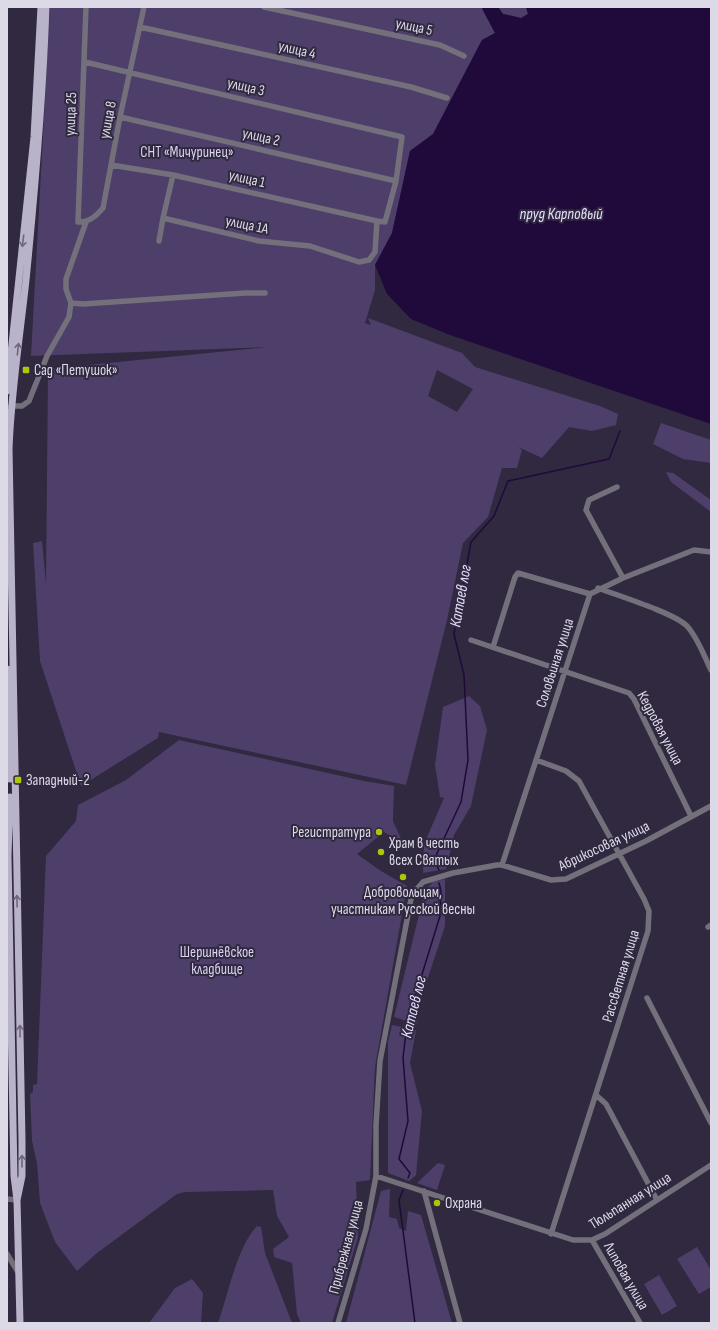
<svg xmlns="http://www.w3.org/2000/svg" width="718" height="1330" font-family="'Sofia Sans Condensed',sans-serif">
  <rect width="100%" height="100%" fill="#30293f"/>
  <!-- green -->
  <path fill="#4d3f6a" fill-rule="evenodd" d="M50 7H485L482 9 495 33 482 40 433 134 410 151 392 233 375 265V290L365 323 371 325 368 318 462 353 475 367 600 406 618 414 616 425 592 431 569 427 542 458 518 447 522 450 517 468H502L488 517 463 543 447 620 406 785 159 732 158 738 81 786 40 661 33 543 42 541 46 584 48 369 268 347 31 356ZM437 370 473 389 457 412 428 396Z
    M498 7H526L528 14 521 18 503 14Z
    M661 423 711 440V463L683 459 653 444Z
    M666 472 673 473 711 500V512L671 482Z
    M469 696 480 706 487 730 471 806 454 835 446 869 423 873 424 844 444 798 440 797 435 765 443 707Z
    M179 740 364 781 394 786 393 821 403 843 384 832 357 854 381 871 407 886 375 1067 370 1180 356 1182 358 1237 332 1323H301L297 1314 292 1263 274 1257 273 1249 289 1237 277 1216 273 1190 185 1192 177 1194 97 1253 77 1271 55 1242 40 1203 37 1163 32 1141 30 1094 33 1092V1085L37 1084 46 856 76 821 78 805 126 780Z
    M445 879V926L420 1002 417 1024 394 1017 425 890 433 882Z
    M392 1025 416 1030 410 1063 422 1111 416 1175 409 1181 388 1173V1042Z
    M438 1163 445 1165 437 1190 417 1183Z
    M390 1189 389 1217 397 1219 399 1228 406 1231 408 1211 421 1215 452 1323H346L381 1191Z
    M257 1226 261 1227 265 1253 292 1323H218C228 1295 237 1247 257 1226Z
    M697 1247 711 1270V1287L699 1294 677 1259Z
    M659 1275 677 1306 662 1315 644 1284Z
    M192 1279 203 1293 201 1323H149L175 1288Z"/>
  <!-- water -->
  <path fill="#1f0a3b" d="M485 7H498L503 14 521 18 528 14 526 7H711V424L450 335 411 319 387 294 375 265 392 233 410 151 433 134 482 40 495 33 482 8Z"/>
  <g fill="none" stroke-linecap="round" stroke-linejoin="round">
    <!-- stream -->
    <path stroke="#1f0a3b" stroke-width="1.5" d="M439 870 434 860 461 802 468 760 464 675 454 634 471 542 494 516 508 481 609 459 620 431
      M408 1178 410 1173 399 1159 408 1121 403 1058 407 1023 440 916 441 891 439 883
      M403 1190 399 1200 415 1323"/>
    <!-- minor -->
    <path stroke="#73707c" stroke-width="5.5" d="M86 7 78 222C90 222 96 216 103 208L120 117 144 7
      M264 7 440 45 464 56
      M140 27 411 87 447 98
      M85 62 402 137 396 181 385 222 377 221 375 252 369 260 359 262 310 246 259 241 163 218 173 175
      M120 117 396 181
      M111 165 173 175 377 221
      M159 241 163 218
      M71 303 83 304 245 293H265
      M11 406H22L29 401 47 356 69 317 71 303 66 289V279L86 222
      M617 487 589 500 586 510 623 578
      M598 588C619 596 674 613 687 626 698 638 704 656 711 670
      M471 640 629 693 634 699 691 816
      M493 647 515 577 518 573 590 594
      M536 760 566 771 579 781 644 899 649 911 648 931 551 1234
      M502 865 590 594 623 578 694 550 711 552
      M708 927 711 925
      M647 998 711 1123
      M596 1095 606 1104 657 1200
      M376 1176 573 1240H592L605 1234 711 1165
      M424 1191 460 1323
      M7 1199 17 1200
      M592 1240 640 1323
      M7 1254 18 1272
      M338 1323 366 1229 376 1176V1125L380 1061 411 899 415 891 423 882 453 873 497 865H502L551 880 566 879 646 841 711 806"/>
    <!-- major -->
    <path stroke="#b9b3ca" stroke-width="7" d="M7 391 34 137 41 7
      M7 669 10 779
      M10 797 8 856 14 1176 17 1200 20 1323
      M17 1200 22 1176V1140L9 449C11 392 20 336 26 280 35 189 43 98 46 7"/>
  </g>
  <!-- one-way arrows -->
  <defs><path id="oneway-shaft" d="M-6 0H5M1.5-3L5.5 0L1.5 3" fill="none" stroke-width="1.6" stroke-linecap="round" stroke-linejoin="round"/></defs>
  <g stroke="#6e677e">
    <use href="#oneway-shaft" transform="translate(23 241) rotate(97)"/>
    <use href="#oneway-shaft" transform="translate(18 349) rotate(-83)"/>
    <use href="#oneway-shaft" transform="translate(17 901) rotate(-91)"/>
    <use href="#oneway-shaft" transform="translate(20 1031) rotate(-91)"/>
    <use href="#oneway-shaft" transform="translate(22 1161) rotate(-90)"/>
  </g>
  <!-- markers -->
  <g fill="#afc507" stroke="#30293f" stroke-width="1.5">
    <rect x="22" y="366" width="8" height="8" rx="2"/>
    <rect x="14" y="776" width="8" height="8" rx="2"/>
    <circle cx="379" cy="832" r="4"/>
    <circle cx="381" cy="852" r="4"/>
    <circle cx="403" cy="877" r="4"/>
    <circle cx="437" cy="1203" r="4"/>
  </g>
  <g text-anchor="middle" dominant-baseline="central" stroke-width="4" stroke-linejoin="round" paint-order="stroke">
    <!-- street labels -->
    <g font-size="15" fill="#dddae8" stroke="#30293f">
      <text transform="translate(414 27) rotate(12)">улица 5</text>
      <text transform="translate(297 50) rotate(13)">улица 4</text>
      <text transform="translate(246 87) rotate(13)">улица 3</text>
      <text transform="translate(71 114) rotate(-88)">улица 25</text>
      <text transform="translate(108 120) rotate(-79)">улица 8</text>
      <text transform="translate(261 137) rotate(13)">улица 2</text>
      <text transform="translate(247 179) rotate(13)">улица 1</text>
      <text transform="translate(247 225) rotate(12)">улица 1А</text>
      <text transform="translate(555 663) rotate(-72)">Соловьиная улица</text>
      <text transform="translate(660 728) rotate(62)">Кедровая улица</text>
      <text transform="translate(604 846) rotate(-25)">Абрикосовая улица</text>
      <text transform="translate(621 976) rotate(-73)">Рассветная улица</text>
      <text transform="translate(630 1201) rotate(-32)">Тюльпанная улица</text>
      <text transform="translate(346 1247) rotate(-75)">Прибрежная улица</text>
      <text transform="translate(626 1276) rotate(60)">Липовая улица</text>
    </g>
    <!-- park labels -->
    <g font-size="15" fill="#dbd2f4" stroke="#30293f">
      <text x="187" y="152">СНТ «Мичуринец»</text>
      <text x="217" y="952">Шершнёвское<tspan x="217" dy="17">кладбище</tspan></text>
    </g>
    <!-- poi labels -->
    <g font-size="15" fill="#dddae8" stroke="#30293f" text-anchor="start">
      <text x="34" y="370">Сад «Петушок»</text>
      <text x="26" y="780">Западный-2</text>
      <text x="371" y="832" text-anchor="end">Регистратура</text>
      <text x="389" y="843">Храм в честь<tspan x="389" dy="17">всех Святых</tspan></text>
      <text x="403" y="892" text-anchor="middle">Добровольцам,<tspan x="403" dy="17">участникам Русской весны</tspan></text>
      <text x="445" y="1203">Охрана</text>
    </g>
    <!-- water labels -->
    <g font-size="16" font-style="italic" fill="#e6ddff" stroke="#30293f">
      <text x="561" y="214">пруд Карповый</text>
      <text transform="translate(461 596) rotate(-80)">Катаев лог</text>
      <text transform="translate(414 1007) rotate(-76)">Катаев лог</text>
    </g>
  </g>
  <!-- border -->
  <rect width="718" height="1330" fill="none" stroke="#dddae8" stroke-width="16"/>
</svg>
